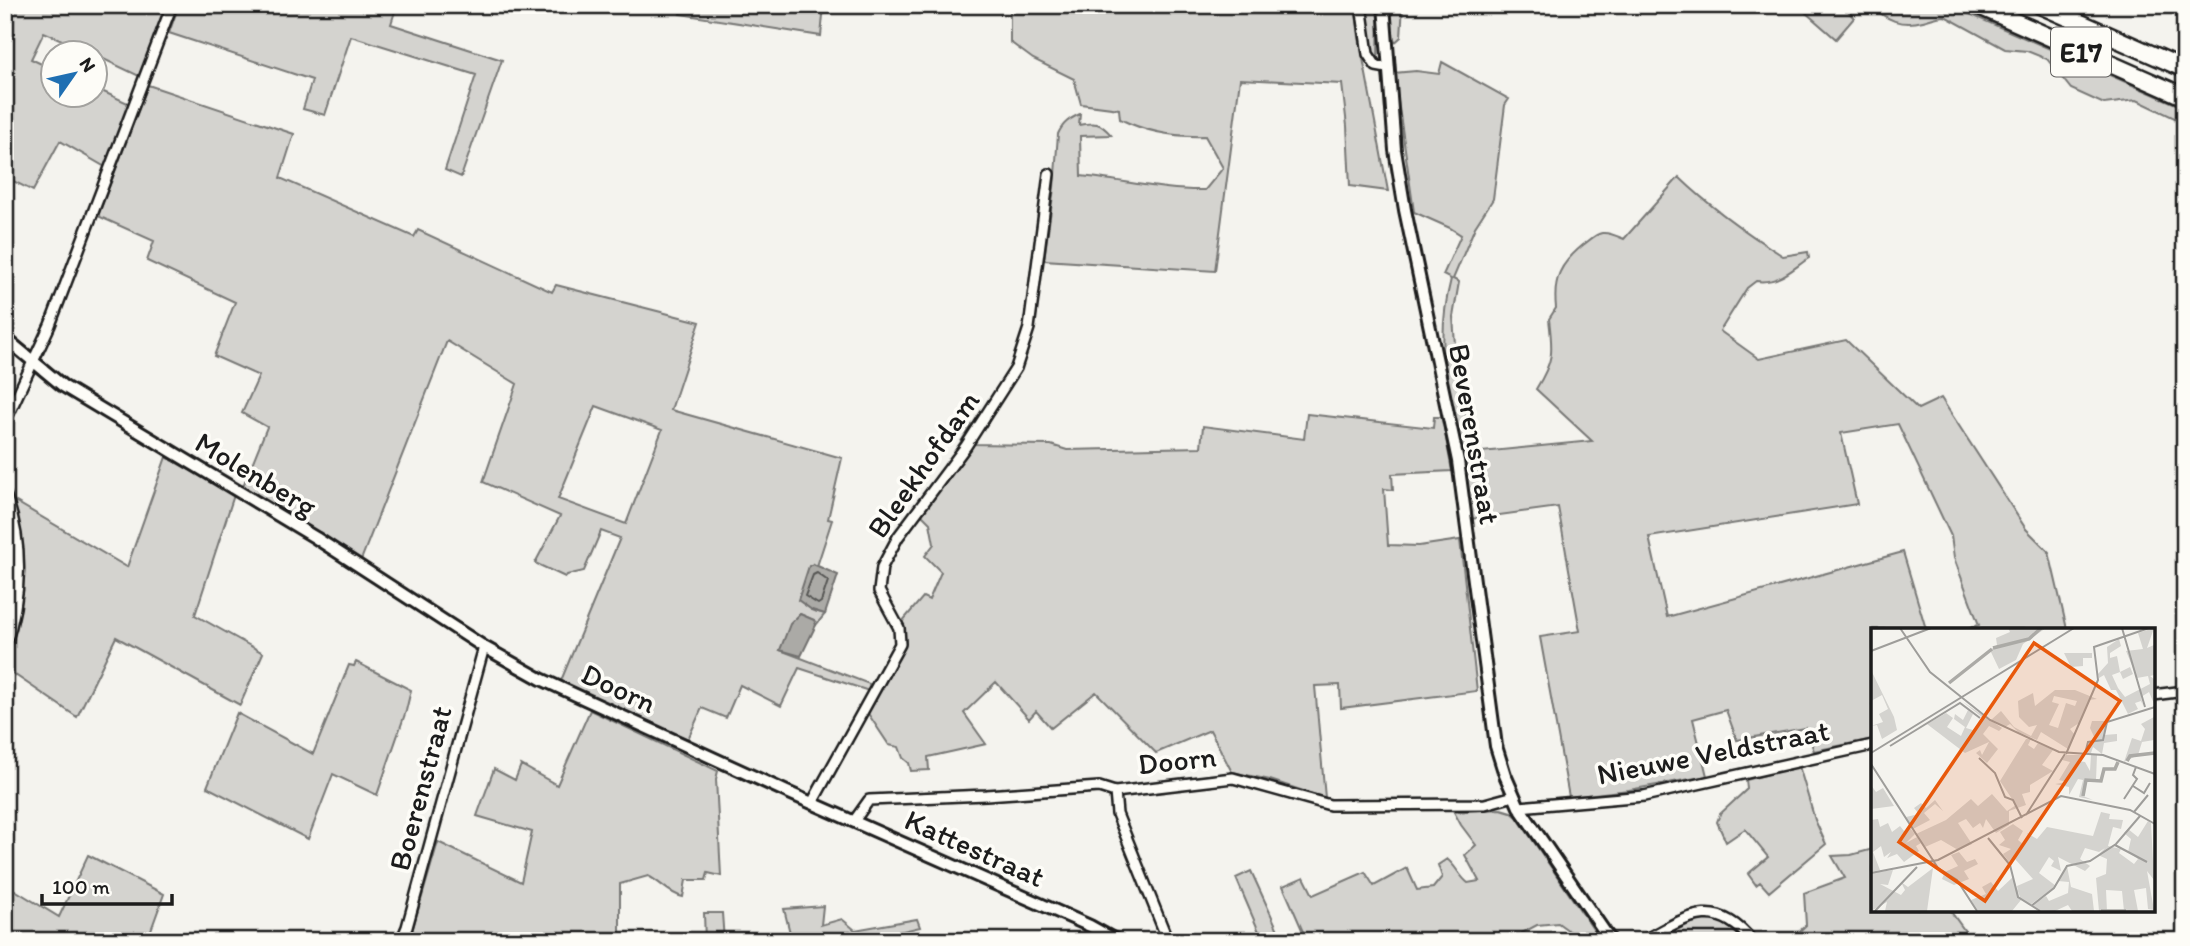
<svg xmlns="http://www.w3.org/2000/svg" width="2190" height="946" font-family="Itim,sans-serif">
  <rect width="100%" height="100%" fill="#f4f3ee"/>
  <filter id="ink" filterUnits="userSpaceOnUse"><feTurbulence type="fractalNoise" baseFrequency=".0143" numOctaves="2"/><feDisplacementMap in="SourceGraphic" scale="14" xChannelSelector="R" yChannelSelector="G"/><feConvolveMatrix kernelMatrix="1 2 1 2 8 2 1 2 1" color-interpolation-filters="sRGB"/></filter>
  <g filter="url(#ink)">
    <!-- green -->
    <path fill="#d4d3cf" stroke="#787876" stroke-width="2" fill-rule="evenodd" d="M5 5H162L167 8 141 77 95 55 94 52H89L44 32 31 59 52 69V94H94L95 88 130 104 107 168 60 141 33 191 5 177Z
      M179 5H397L391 24 502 60 461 177 445 170 476 75 351 36 325 115 303 109 312 80 169 33Z
      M682 5H824L821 36 680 14Z
      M1010 5H1355L1359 37 1388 191 1350 186 1347 126 1342 84 1240 79 1215 271 1044 260 1054 188 1058 134C1063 123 1069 119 1080 114L1079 125C1095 122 1100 122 1111 135L1080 136 1081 176C1122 180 1164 191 1205 190L1223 168 1205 136C1175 137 1148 133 1120 119L1119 109 1081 104 1074 79 1033 59 1010 42Z
      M1364 5H1379L1378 61 1372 57Z
      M1391 5H1403L1401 37 1392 45Z
      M1797 5H1843L1854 18 1836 39Z
      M1871 5H1949L2185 108V123L2137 100 2104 104 2071 89 2047 59 2027 51 2005 49 1945 16C1937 16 1931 19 1923 21 1901 27 1886 20 1871 5Z
      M1442 62 1509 99 1505 105 1493 199 1475 227 1453 279 1459 282 1453 317 1456 358 1472 453 1592 441 1536 389C1554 360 1553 352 1549 319L1556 308C1553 278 1560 264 1583 245 1589 241 1595 234 1602 233 1609 232 1617 236 1624 239L1679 177C1711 208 1745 232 1783 256L1808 252 1809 258C1791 270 1779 284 1756 281L1747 288 1720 331 1759 359 1846 340 1918 409 1941 398 2026 529 2049 552 2067 629H1965L1979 625 1954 558 1951 536 1898 424 1841 433 1857 504 1649 537 1667 617 1903 552 1926 629H1873V739L1814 751 1806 728 1737 740 1726 710 1693 719 1707 776 1629 790 1569 797 1540 637 1580 631 1558 507 1471 519 1444 358C1442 330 1444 306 1451 279L1443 275 1461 235 1450 228 1414 212 1394 73 1416 71 1439 74Z
      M148 85 294 134 280 178 414 237 418 230 552 292 556 285 700 322 671 410 842 458 828 519 832 520 817 566 813 564 811 610 825 614 816 625 814 620 800 614 780 650 872 685 869 691 799 668 781 706 740 685 726 718 702 708 688 739 560 683 620 538 601 531 584 571 567 575 565 577 535 563 560 516 483 482 517 384 447 341 361 560 243 486 267 427 242 413 259 376 214 356 235 302 147 261 154 241 98 216ZM596 406 662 430 626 524 558 499Z
      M1307 414 1433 428 1434 417H1442L1452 471 1392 474 1393 490 1384 489 1388 545 1419 546 1460 540 1477 691 1341 708 1340 685 1315 686 1325 798 1270 780 1232 772 1210 730 1156 753 1096 692 1051 728 1036 711 1029 719 996 682 964 713 986 744 928 757 929 770 911 771 909 763 903 758 899 747 889 745 867 712 903 650 906 641 901 623 923 597 929 600 941 572 925 556 934 544 930 523 919 512 937 480 972 424 982 431 973 444 1051 445 1067 450 1201 447 1203 426 1304 439Z
      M166 457 234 495 195 615 263 653 240 705 116 637 77 717 5 668C7 659 11 650 13 641 25 594 27 545 11 499L127 567Z
      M10 519C15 554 14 590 5 624V520Z
      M356 662 411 690 406 711 377 795 333 774 308 839 207 787 237 713 313 754 349 665 354 666Z
      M590 710 718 771 716 779 721 876 708 873 706 880H686L683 897C669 894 661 882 648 876L620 884V941H432L412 931 438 842 521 882 532 832 477 816 494 769 515 780 521 765 557 785Z
      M1799 766 1815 820 1826 844 1769 892 1760 882 1756 885 1748 874 1768 857 1745 829 1726 842 1717 822 1720 814 1747 789 1746 780Z
      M1501 809 1511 812 1517 817 1601 941H1583L1558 923 1537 925 1522 933 1526 941H1307L1283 886 1304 877 1313 895 1365 872 1374 886 1407 868 1417 890 1433 888 1442 877 1438 865 1447 859C1456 866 1459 876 1468 883L1479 881 1465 855 1476 845 1461 825 1454 812Z
      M1873 849V909H1949L1972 941H1789L1806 925 1804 893 1845 878 1832 856 1851 855Z
      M88 855 164 894 147 941H5V884L59 917Z
      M1251 871 1283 941H1263L1236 878Z
      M823 906 821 925 842 919 855 930 917 919 920 927 861 941H792L784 909Z
      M704 913H722L724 941H705Z
      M1702 918 1721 920 1745 941H1653Z"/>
    <!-- water -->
    <path fill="#abaaa6" stroke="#72716f" stroke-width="2" d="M813 564 838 575 825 614 812 610 798 600 809 566Z
      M800 614 814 620 816 625 801 656 780 650 790 624Z"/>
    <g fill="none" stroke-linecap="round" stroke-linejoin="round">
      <!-- shore -->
      <path stroke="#555553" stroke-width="2" d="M817 573 828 581 821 602 818 604 805 596 813 575Z"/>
      <!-- minor casing -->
      <g stroke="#1c1c1c" stroke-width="14">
        <path id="minor" d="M1361 5 1368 54 1376 66 1387 68
          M5 422 50 325 172 5
          M5 494C24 542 22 597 5 646
          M2153 695 2185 691
          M1115 792 1117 814 1168 941
          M812 803 900 644 899 628 879 591 882 567 898 537 966 446 1016 368 1029 328 1049 174
          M1519 807 1644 796 1873 745
          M854 821 869 800 986 795 1099 787 1115 792 1233 778 1330 805 1485 804 1514 796
          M401 941 407 927 484 647
          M1643 941C1685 918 1715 895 1752 941"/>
      </g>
      <!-- tertiary casing -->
      <g stroke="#1c1c1c" stroke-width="16">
        <path id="tertiary" d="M1384 5 1395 150 1405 210 1458 461 1496 746 1505 775 1519 807 1611 941
          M5 338 63 386 316 538 484 647 541 679 787 792 1090 926 1117 941"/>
      </g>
      <!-- motorway casing -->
      <g stroke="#1c1c1c" stroke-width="21">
        <path id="motorway" d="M1977 5 2185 97
          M2040 5 2185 69"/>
      </g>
      <!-- minor -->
      <use href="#minor" stroke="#fdfcf7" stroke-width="9"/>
      <!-- tertiary -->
      <use href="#tertiary" stroke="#fdfcf7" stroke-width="10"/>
      <!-- motorway -->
      <use href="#motorway" stroke="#fdfcf7" stroke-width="16"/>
    </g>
  </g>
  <g text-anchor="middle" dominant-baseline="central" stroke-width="7" stroke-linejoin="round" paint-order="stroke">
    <!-- shield labels -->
    <rect fill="#fdfcf7" stroke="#605f5e" stroke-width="2" x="2051" y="27.5" width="60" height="49" rx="5"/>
    <g font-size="28" font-weight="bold" fill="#1c1c1c">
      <text x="2081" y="52">E17</text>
    </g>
    <!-- street labels -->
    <g font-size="30" fill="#1c1c1c" stroke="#fdfcf7">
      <text transform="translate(1475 434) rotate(80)">Beverenstraat</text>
      <text transform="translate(923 464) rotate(-55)">Bleekhofdam</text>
      <text transform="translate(256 474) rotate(31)">Molenberg</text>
      <text transform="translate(619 688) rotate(25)">Doorn</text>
      <text transform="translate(1713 752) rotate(-11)">Nieuwe Veldstraat</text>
      <text transform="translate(1177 760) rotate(-6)">Doorn</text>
      <text transform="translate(420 788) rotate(-75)">Boerenstraat</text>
      <text transform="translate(975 848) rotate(24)">Kattestraat</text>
    </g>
  </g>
  <!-- overview -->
  <g transform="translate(1871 628)">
    <rect width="284" height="284" fill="#f4f3ee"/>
    <path d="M137 0H175L152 16 145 32 128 41 119 22 126 17 125 10 139 4ZM283 0 276 20 283 17V47L279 48 283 51 284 78 278 64 270 69 272 78 270 73 264 75 267 81 257 86 245 62H240L233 47 228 50 227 46 237 35 236 19 248 11 250 18 239 25V30L246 28 249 44 259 39 262 46 252 51 249 44 241 47 247 60 254 69 279 56 277 48 266 50 255 23 272 21 267 5ZM193 25H221V30H212V38L200 39ZM0 42 23 89 26 102 11 111 6 97 0 98 12 94 8 86 17 81 11 67 0 73ZM184 62H204L226 71 218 72 208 95 199 101 204 107 197 121 170 104 166 112 147 104 139 96 134 99 120 92 130 83 143 99 160 108 166 97 158 99 148 89 147 73 162 65 164 78ZM183 68 206 73 204 78 195 75 187 100 178 97 188 76 181 74ZM92 74 131 100 128 103 118 98 112 106 127 121 116 135 105 125 109 122 111 127 118 114 94 125 56 96 75 85 82 90 76 99 90 108 94 99 83 91 84 86 92 92 97 82 102 86 95 100 102 102 112 90ZM283 89V112L271 114 267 127 253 134 261 110 270 113 274 101 270 96ZM221 93H236L233 107 246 106V113L233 115 231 126 222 119 220 125H215L216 117 225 113 219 100ZM155 111H160L157 117 163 121 167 115 182 122 171 137 182 143 159 157V164L151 166 155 177 138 183V197L125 205 115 191 112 200 109 195 102 200 95 191 87 195 101 216 87 222 70 212 54 219 45 206 75 192 100 171 107 178 121 166 136 183 145 177 129 153ZM195 127H212L207 133 214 134 219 143 220 127H226L225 152H214L212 168 222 172 208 169 212 152 207 151 198 167V159L184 156 196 154 188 152 199 134 191 132ZM0 157 5 164 12 160 23 178 0 181ZM64 172 72 183 64 176 53 185 59 192 42 201 35 189 48 186 43 180 50 175 55 180ZM230 184 239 186 238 191 252 192 250 201 242 199 237 218 250 221 248 225 263 236 267 231 257 224 260 211 253 205 257 201 267 209 277 193 280 195 283 252 276 243 283 282 277 281 275 260 263 262 267 283H253L251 263 235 262 236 283H228L225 250 235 246 236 231 227 227 234 220 228 224 214 220 209 231 219 238 214 243 187 229 190 243 180 238 183 233 178 229 168 245 185 258 159 277 148 269 146 258 162 251 144 231 138 234 132 226 140 221 128 217 134 212 129 204 142 196 152 203 147 212 152 216 158 209 156 205 166 211 176 199 222 208ZM7 191 9 199 17 195 21 204 29 198 33 203 39 200 44 206 35 215 46 209 50 215 45 218 48 223 33 234 26 226 16 230 20 224 13 229 10 218 2 224 9 242 0 244V192ZM88 224 96 234 104 231 107 236 93 243 98 251 83 257 71 251 74 244 87 238 80 227ZM196 238 200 259 221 266 223 283H201L197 277 184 283 166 282 161 277 175 268 178 273 197 265 198 254 187 253ZM62 240 56 283H14L16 274 0 283V245L22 242 17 257 9 256 30 267 34 262 30 254 37 259ZM142 249 150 272 141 283H106L100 272 115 266 111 259 120 254 127 263Z" fill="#d4d3cf" fill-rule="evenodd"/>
    <path fill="none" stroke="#abaaa6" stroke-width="3.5" d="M122 20 158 11 170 0M78 55 121 21M256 133 259 128 284 125M212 168 215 152 230 153 233 141H244L247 134M230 283H255"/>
    <path fill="none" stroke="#9e9d9a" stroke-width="2" d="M29 0 59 44 119 92 188 124 232 127 284 146M251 0 274 79M0 23 60 0M19 118 89 75 109 90M0 125 203 0M195 126 227 52 223 19 278 0M214 126 217 114 232 112 236 94 284 79M108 130 124 145 134 169 142 172 151 190M0 136 67 240 86 252 106 283M262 158 273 165 279 155M253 171 266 151 262 147 265 139M263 184 277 167M155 187 194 126M117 210 139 237 147 269 169 283M244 217 276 234M0 245 67 232 190 168 259 182 284 196M160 278 183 260 196 238 219 233 245 216 269 188M4 283 46 239"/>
    <path fill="#e8590c" fill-opacity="0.15" stroke="#e8590c" stroke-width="3.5" d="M163 15 249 73 114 273 28 214Z"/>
    <rect width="284" height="284" fill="none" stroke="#1c1c1c" stroke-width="3.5"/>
  </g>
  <!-- margin -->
  <rect width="2190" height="946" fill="none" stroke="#fdfcf7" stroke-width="28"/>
  <rect x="14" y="14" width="2162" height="918" fill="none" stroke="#1c1c1c" stroke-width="2.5" filter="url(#ink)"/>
  <!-- north arrow -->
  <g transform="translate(74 74) rotate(56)"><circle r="33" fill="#fdfcf7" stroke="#a3a29f" stroke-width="2"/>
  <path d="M0-5L12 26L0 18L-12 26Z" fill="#1f6fb2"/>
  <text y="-10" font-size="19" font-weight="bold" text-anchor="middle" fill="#1c1c1c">N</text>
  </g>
  <!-- scale -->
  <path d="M42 894v10h130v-10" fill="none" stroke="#1c1c1c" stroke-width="3.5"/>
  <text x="52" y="894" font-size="21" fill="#1c1c1c" stroke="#fdfcf7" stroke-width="5" paint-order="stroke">100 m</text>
</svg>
